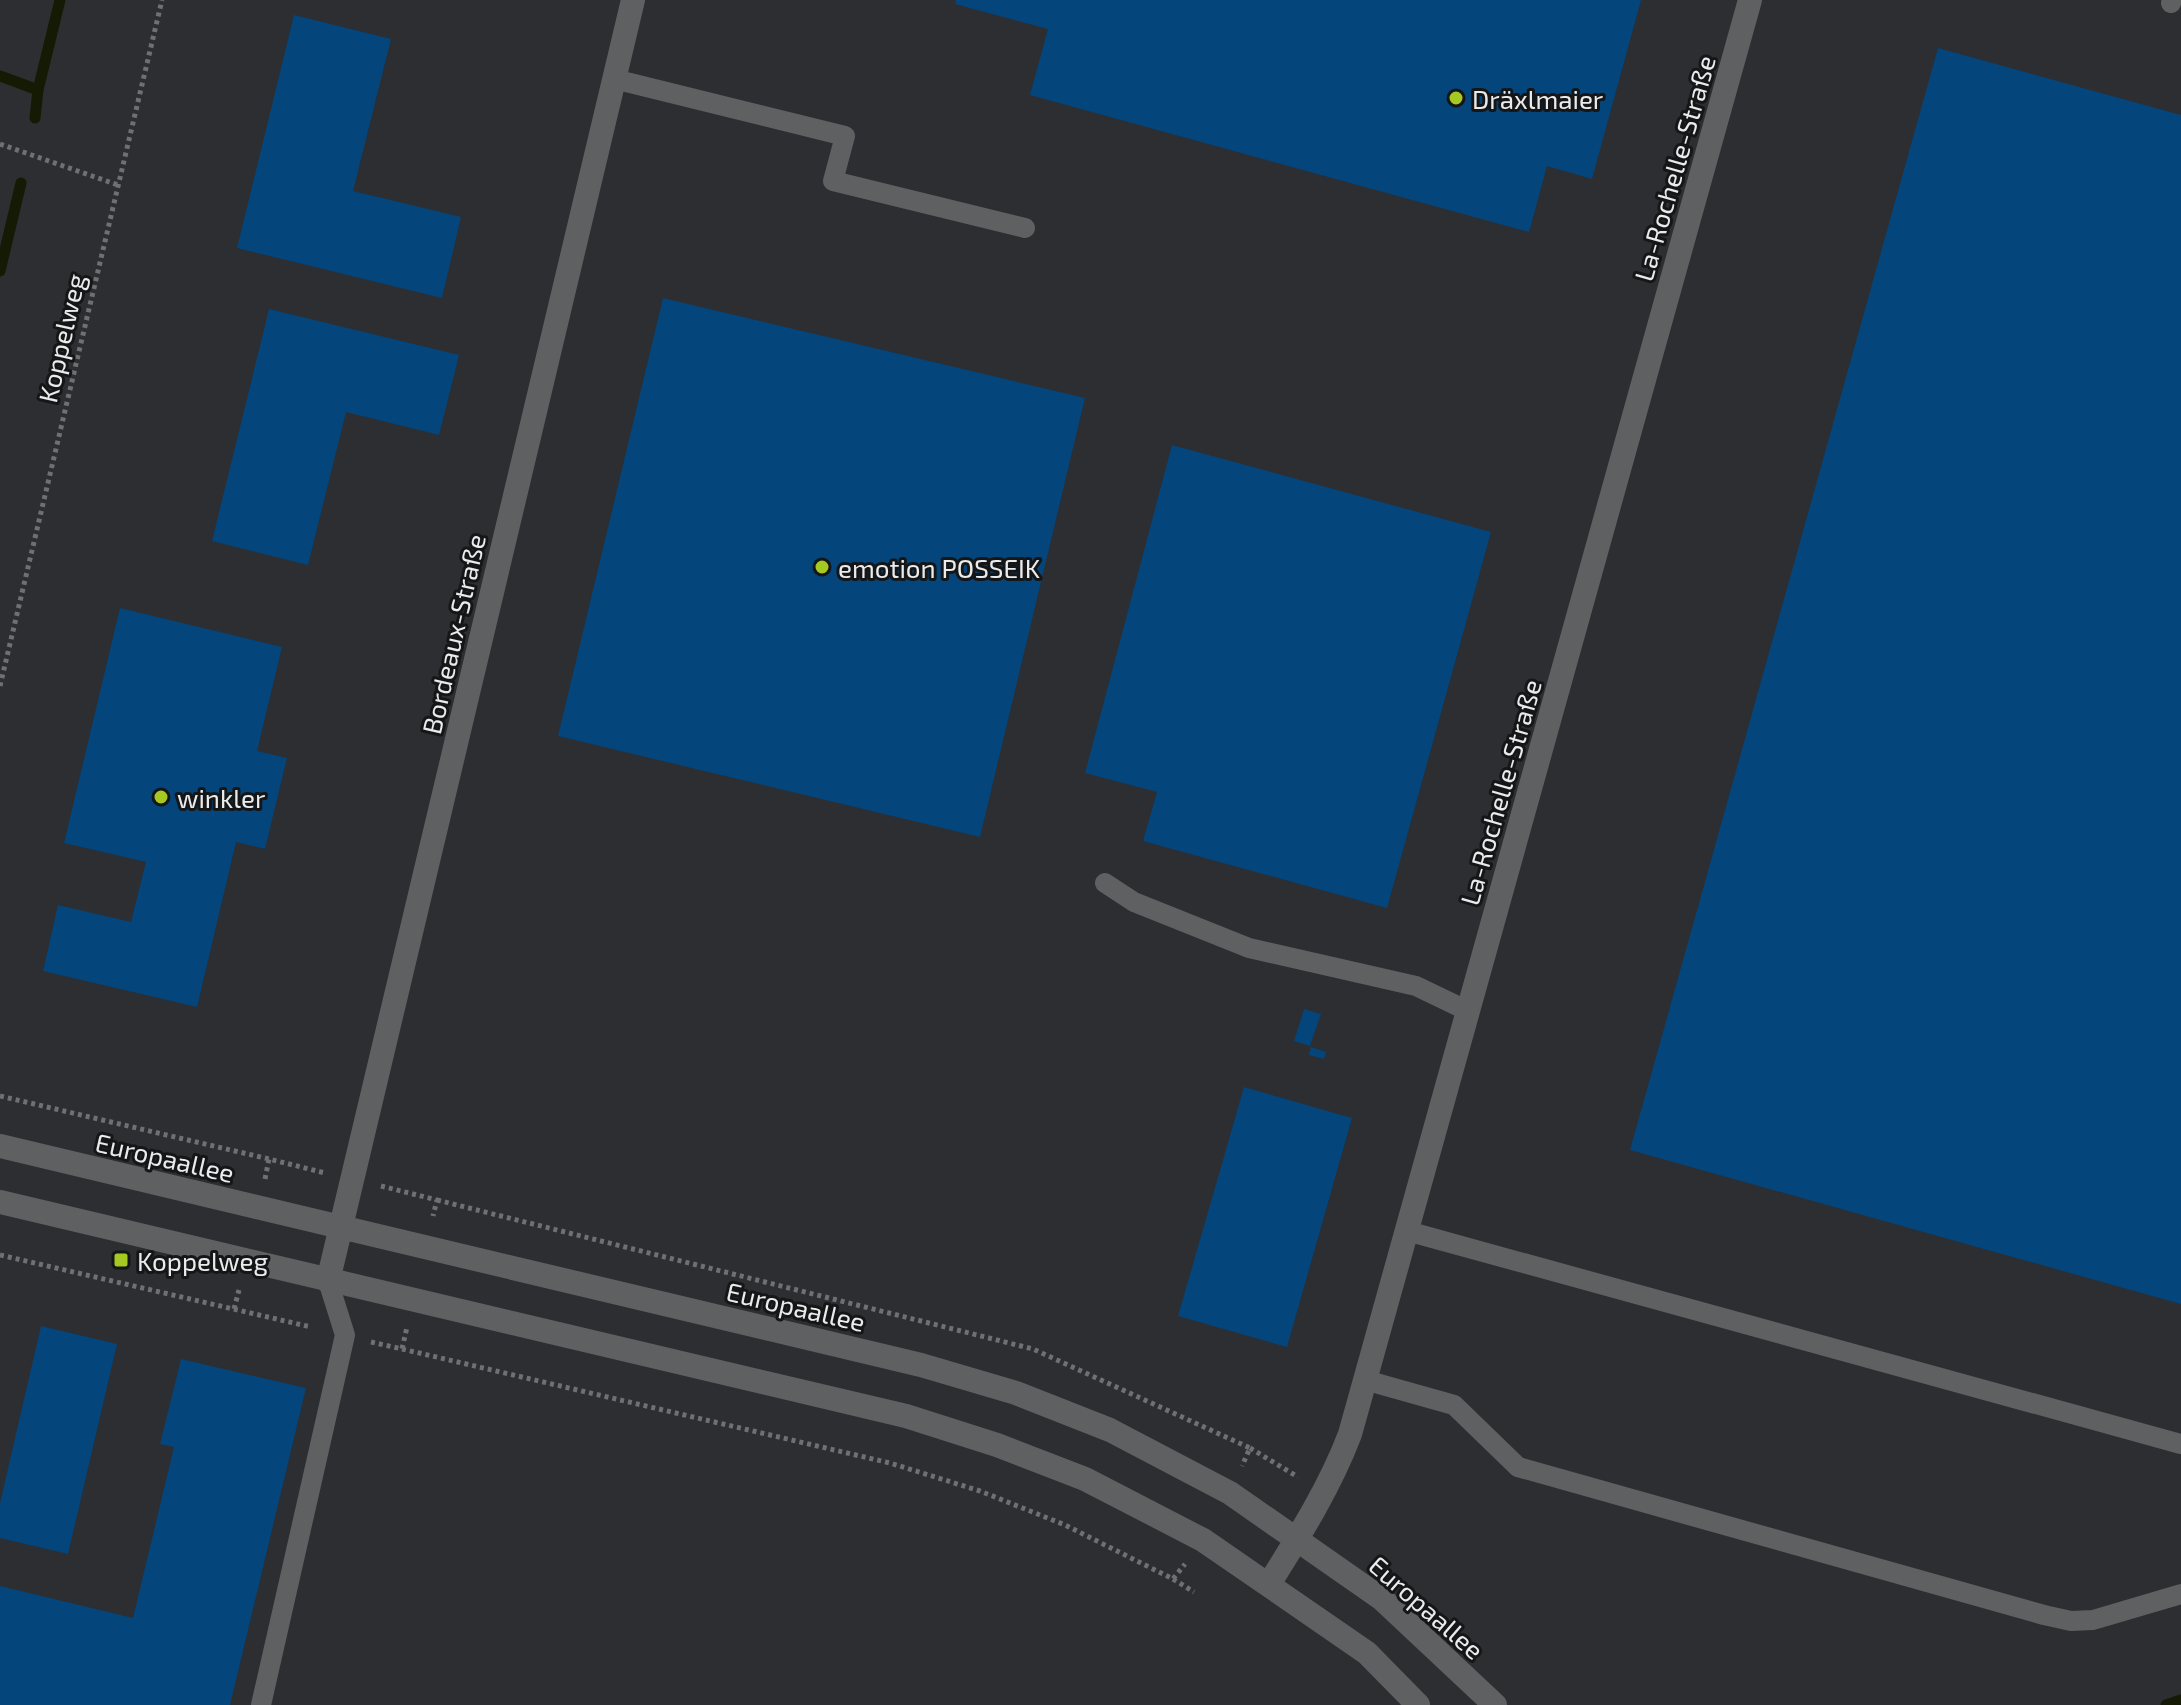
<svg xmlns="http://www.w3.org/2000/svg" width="2181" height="1705" font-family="'Exo 2',sans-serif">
  <rect width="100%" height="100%" fill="#2c2e31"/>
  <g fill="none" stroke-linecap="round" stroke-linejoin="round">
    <!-- stream -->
    <path stroke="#141a03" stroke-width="11" d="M0 76 38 90
      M35 118 38 90 60 0
      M0 271 21 183
      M2166 1705 2181 1700"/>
  </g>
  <!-- building -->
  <path fill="#04457b" d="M956 0H1641L1592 179 1547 166 1529 232 1030 95 1048 29 955 4Z
    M294 15 391 39 353 191 461 217 442 298 237 248Z
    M1938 48 2181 115V1304L1630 1150Z
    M663 298 1085 398 980 837 558 736Z
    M269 309 459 355 439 435 346 412 308 565 212 541Z
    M1172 445 1491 532 1387 908 1143 841 1157 792 1085 773Z
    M120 608 282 647 257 751 287 758 265 849 236 842 197 1007 43 971 58 905 131 922 146 862 64 843Z
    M1304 1009 1321 1014 1310 1046 1294 1041Z
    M1311 1047 1326 1052 1324 1059 1309 1055Z
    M1244 1087 1352 1118 1287 1347 1178 1316Z
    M41 1326 117 1344 68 1554 0 1538V1503Z
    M181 1359 306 1388 230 1705H0V1586L133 1618 174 1447 160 1444Z"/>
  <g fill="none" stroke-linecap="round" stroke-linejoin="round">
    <!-- path -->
    <path stroke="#6e7073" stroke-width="5" stroke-dasharray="4 4" stroke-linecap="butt" d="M0 144 118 185
      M0 686 162 0
      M0 1096 269 1159
      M265 1179 269 1159 325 1173
      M381 1186 437 1200 433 1216
      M437 1200 1033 1349 1250 1448 1242 1466
      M0 1255 311 1327
      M234 1309 239 1290
      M371 1342 402 1349 407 1327
      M402 1349 890 1463 980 1491 1065 1525 1173 1579 1185 1564
      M1250 1448 1298 1477
      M1173 1579 1194 1592"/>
    <!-- lane -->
    <path stroke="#5f6061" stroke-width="20" d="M2171 3 2172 0
      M614 79 845 136 833 181 1025 228
      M1105 883 1134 902 1249 948 1416 986 1468 1011
      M1407 1231 2181 1444
      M1365 1380 1454 1405 1518 1467 2044 1615 2071 1621 2093 1620 2181 1594
      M261 1705 345 1335 328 1281"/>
    <!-- street -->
    <path stroke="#5f6061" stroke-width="24" d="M0 1146 921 1365 1016 1393 1110 1430 1230 1493 1382 1599 1495 1705
      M0 1202 906 1416 997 1445 1085 1479 1203 1540 1367 1653 1418 1705
      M328 1281 633 0
      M1269 1584C1299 1536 1330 1487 1350 1434L1750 0"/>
  </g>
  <!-- markers -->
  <g fill="#a5c822" stroke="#151618" stroke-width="3">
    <circle cx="1456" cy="98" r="8"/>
    <circle cx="822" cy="567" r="8"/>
    <circle cx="161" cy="797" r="8"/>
    <rect x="113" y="1252" width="16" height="16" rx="4"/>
  </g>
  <g text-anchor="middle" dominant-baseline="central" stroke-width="6" stroke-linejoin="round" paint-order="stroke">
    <!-- poi labels -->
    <g font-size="26" fill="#e9ebec" stroke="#151618" text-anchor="start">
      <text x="1472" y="98">Dräxlmaier</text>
      <text x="838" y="567">emotion POSSEIK</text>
      <text x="177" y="797">winkler</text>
      <text x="137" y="1260">Koppelweg</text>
    </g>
    <!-- street labels -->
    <g font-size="26" fill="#e9ebec" stroke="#151618">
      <text transform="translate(1674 168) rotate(-74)">La-Rochelle-Straße</text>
      <text transform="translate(61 338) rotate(-77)">Koppelweg</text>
      <text transform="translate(453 634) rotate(-77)">Bordeaux-Straße</text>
      <text transform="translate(1500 792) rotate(-74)">La-Rochelle-Straße</text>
      <text transform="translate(165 1157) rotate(13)">Europaallee</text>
      <text transform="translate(796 1306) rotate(13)">Europaallee</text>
      <text transform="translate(1427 1607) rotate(41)">Europaallee</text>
    </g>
  </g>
</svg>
